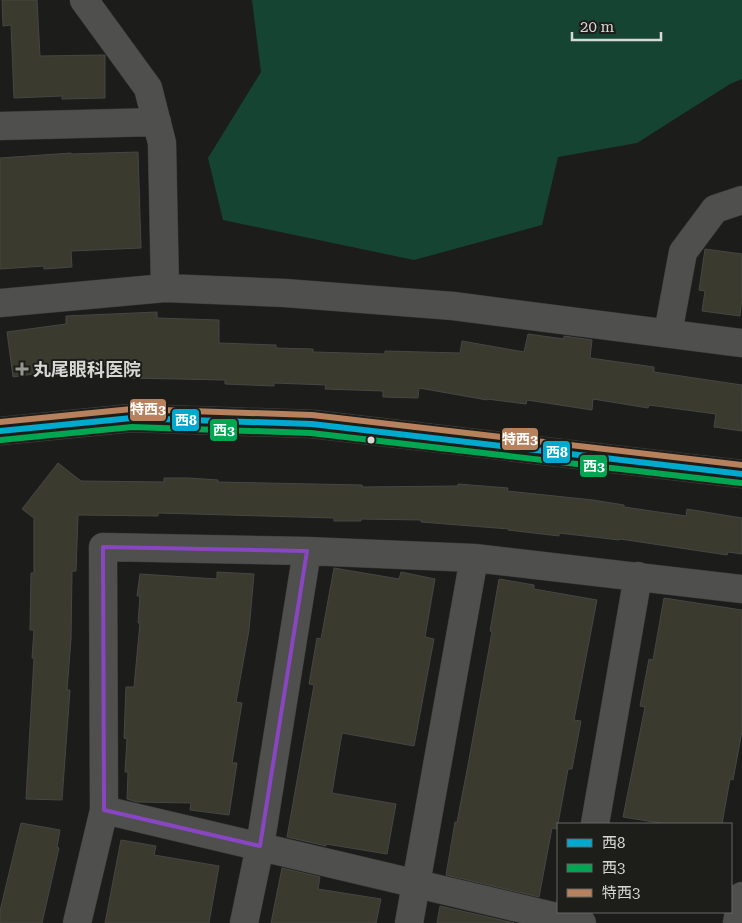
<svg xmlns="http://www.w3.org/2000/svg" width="742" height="923" font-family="'Roboto Serif','Noto Sans JP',serif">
  <rect width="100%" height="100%" fill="#1c1c1a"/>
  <!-- green -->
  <path fill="#154532" d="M252 0H742V79L730 84 637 143 558 157 542 225 414 260 223 220 208 158 261 72Z"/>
  <!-- building -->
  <path fill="#3b3a2f" stroke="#464644" d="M2 0H37L40 56 105 55V98L62 99V96L14 98 11 25 3 26Z
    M138 152 141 248 71 251 72 267 44 269V266L0 269V158L71 153V154Z
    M705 249 742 254V299L740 316 702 311 705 291 699 290Z
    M157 312V318L219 320V343L276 345V348L313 349V352L385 354V351L460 353 462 341 524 352 528 334 564 339V336L592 340 590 358 654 367V372L742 385V431L714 427 716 414 649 405 648 408 593 399 592 410 527 400 526 404 487 399V400L419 388 418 398 383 397V391L325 389 326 385 274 383V386L225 384V380L129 378V371H122V364L62 368V370L13 377 7 332 66 324V316Z
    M58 463 81 481 164 482V478H189L218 480V482L362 485V487L458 486V484L508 488 507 491 593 500 624 505V507L686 516 687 509 742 518V554L728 552 727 555 620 539 619 540 559 533V536L508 530 509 529 421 522V520L361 519V521H334V518L158 513V516L78 515 76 571H72L71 639 67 690H70L62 800 26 799 34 658H32L34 630H30L31 573H34V518L22 509Z
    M334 568 399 579 401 572 435 579 425 637 434 639 414 746 342 733 332 793 396 804 387 854 326 844V846L287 837 314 685 309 684 317 638 321 639Z
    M217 572 254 574 249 630 236 702 242 703 232 763H237L229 815 190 810 191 803 137 802 127 799 128 772H125L127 739 124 738 126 687H134L140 623H138L140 596H137L140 574 217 579Z
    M499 579 534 585V589L597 600 574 720 581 721 572 769H568L557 829 552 828 539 897 446 875 455 822H457L468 765 492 632 490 631Z
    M664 598 742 610V731L733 780 730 779 722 824H666L623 817 645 707 640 706 649 659 653 660Z
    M21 823 60 830 57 847 59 848 42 923H0V911Z
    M121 840 156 846 154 855 219 866 209 923H105Z
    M282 868 320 877 318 889 381 899 376 923H271Z
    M440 906 514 923H437Z"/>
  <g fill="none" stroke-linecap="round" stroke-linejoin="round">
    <!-- minor casing -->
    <g stroke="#383836" stroke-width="29">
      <path id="minor" d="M84 0 148 88 162 143 165 288
        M0 126 157 122
        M0 303 165 288 285 293 453 306 742 343
        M668 333 683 252 715 209 742 200
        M104 810 582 923
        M595 824 638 576
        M77 923 104 810 103 547 307 551 474 558 742 589
        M244 923 260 846 307 551
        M409 923 474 558
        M737 923 742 896"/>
    </g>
    <!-- major casing -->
    <g stroke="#383836" stroke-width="29">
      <path id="major" d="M0 431 132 418 312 424 742 474"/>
    </g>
    <!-- minor -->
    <use href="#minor" stroke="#4f4f4d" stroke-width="28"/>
    <!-- major -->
    <use href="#major" stroke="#5c5252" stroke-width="28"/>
    <!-- bus-1 casing -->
    <g stroke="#1d1d19" stroke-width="10">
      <path id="bus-1" d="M0 431 132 418 312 424 742 474"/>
    </g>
    <!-- bus-2 casing -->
    <g stroke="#1d1d19" stroke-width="10">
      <path id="bus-2" d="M1 440 132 427 311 433 741 483"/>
    </g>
    <!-- bus-3 casing -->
    <g stroke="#1d1d19" stroke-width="10">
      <path id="bus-3" d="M0 422 132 409 312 415 742 465"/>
    </g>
    <!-- bus-1 -->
    <use href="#bus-1" stroke="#00a9ce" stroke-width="6"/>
    <!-- bus-2 -->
    <use href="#bus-2" stroke="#00a651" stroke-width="6"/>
    <!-- bus-3 -->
    <use href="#bus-3" stroke="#b6815c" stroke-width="6"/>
  </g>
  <!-- marked area -->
  <path fill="none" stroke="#8946c2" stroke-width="4" stroke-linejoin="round" d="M103 547 307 551 260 846 104 810Z"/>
  <!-- markers -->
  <path fill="#969693" stroke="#1d1d19" stroke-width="2" d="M19.5 361.5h5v5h5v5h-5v5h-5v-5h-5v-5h5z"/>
  <circle fill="#d7d7d4" stroke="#1d1d19" stroke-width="2" cx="371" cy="440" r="4.5"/>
  <g text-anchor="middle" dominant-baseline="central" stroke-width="4" stroke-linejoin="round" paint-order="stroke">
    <!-- poi labels -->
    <g font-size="18" font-weight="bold" fill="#d7d7d4" stroke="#1d1d19" text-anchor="start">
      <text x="33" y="369">丸尾眼科医院</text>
    </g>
  </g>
  <g stroke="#1d1d19" stroke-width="2">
    <rect x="129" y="398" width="38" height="24" rx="5" fill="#b6815c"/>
    <rect x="171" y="408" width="29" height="24" rx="5" fill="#00a9ce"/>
    <rect x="209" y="418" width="29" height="24" rx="5" fill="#00a651"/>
    <rect x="501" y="427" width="38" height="24" rx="5" fill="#b6815c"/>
    <rect x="542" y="440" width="29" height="24" rx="5" fill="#00a9ce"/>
    <rect x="579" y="454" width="29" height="24" rx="5" fill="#00a651"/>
  </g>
  <g font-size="14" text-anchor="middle" font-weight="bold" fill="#fff">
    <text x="148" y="414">特西3</text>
    <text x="186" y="425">西8</text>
    <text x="224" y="435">西3</text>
    <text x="520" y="444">特西3</text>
    <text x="557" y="457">西8</text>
    <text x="594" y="471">西3</text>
  </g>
  <!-- legend -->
  <rect x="557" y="823" width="175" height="90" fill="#1d1d19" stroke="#676764"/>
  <rect x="567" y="839" width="25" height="8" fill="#00a9ce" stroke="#676764"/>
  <text x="602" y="848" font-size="15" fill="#d7d7d4">西8</text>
  <rect x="567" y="864" width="25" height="8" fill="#00a651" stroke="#676764"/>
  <text x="602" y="873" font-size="15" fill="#d7d7d4">西3</text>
  <rect x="567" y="889" width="25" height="8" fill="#b6815c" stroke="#676764"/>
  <text x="602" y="898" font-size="15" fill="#d7d7d4">特西3</text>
  <!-- scale -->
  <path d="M572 32v8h89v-8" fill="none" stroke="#d7d7d4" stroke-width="2.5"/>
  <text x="580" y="32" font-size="15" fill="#d7d7d4" stroke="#1d1d19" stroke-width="4" paint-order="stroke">20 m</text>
</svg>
